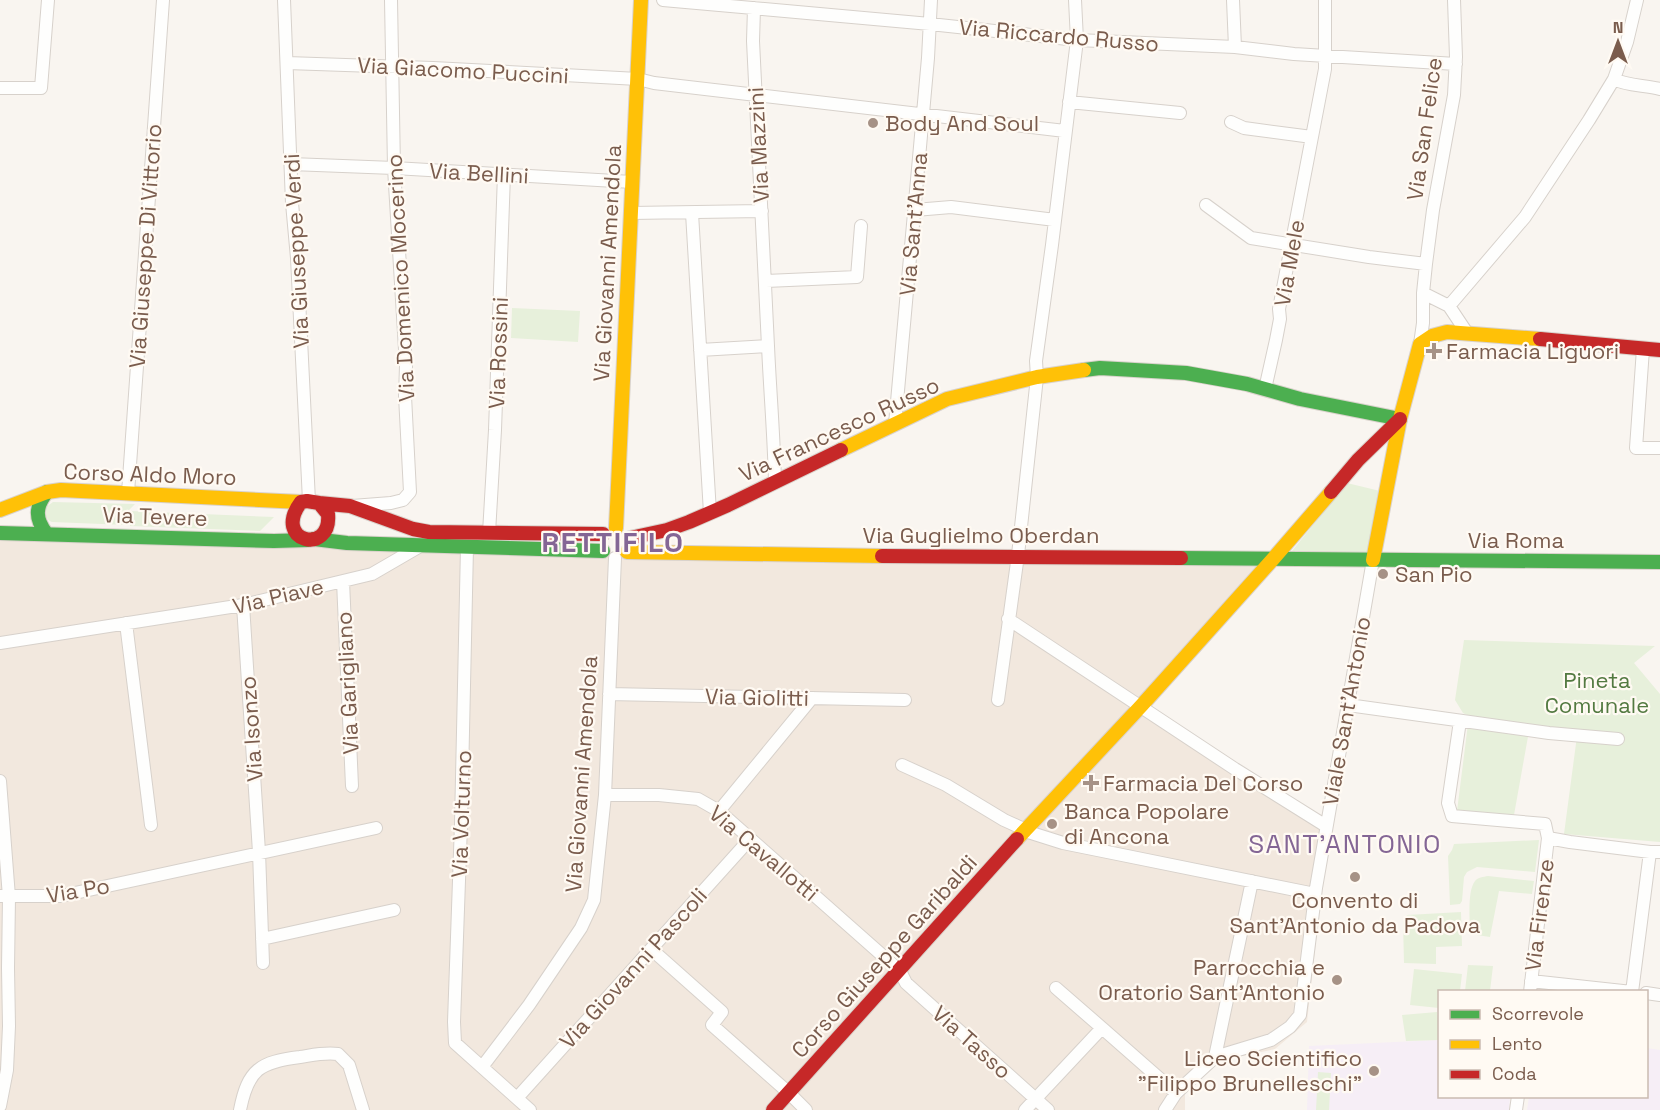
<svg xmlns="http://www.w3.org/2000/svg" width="1660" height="1110" font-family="'Space Grotesk',sans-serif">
  <rect width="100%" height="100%" fill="#f9f5f0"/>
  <!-- residential -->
  <path fill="#f2e8de" d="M0 537 615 552 630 548 1261 565 1134 708 1328 834 1307 1022 1275 1049 1219 1061 1185 1093V1110H0Z"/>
  <!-- education -->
  <path fill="#f6eef6" d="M1439 1040 1440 1096 1510 1097 1509 1110H1307L1309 1046Z
    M1647 1048 1660 1050V1110H1527L1529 1097 1646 1096Z"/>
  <!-- green -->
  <path fill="#e7f0db" d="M512 308 580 311 578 342 511 338Z
    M1347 483 1380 491 1368 556H1288Z
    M53 502 135 504 128 511 127 525 52 522C45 519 45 513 46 507Z
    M130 511 274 517 260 531 130 526Z
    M1464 640 1655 646 1634 663 1660 694V842L1564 834 1577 736 1529 731 1514 815 1457 811 1469 716 1463 713 1455 700Z
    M1539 840 1535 872 1477 867 1467 872 1464 877 1462 901 1460 904 1450 905 1448 856 1452 850 1454 844Z
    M1488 876 1534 881 1532 894 1499 891 1490 937 1470 934C1470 921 1467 891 1475 881 1478 877 1483 877 1488 876Z
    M1461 912 1462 946 1436 947V964L1404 963 1403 922 1407 915Z
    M1468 965 1493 966 1490 991H1465Z
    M1414 969 1462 974 1460 991 1440 992 1439 1008 1410 1005Z
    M1437 1012 1438 1020H1439V1040L1406 1041 1402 1015Z
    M1318 1072 1331 1073 1329 1110H1316Z"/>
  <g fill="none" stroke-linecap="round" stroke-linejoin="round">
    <!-- street casing -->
    <g stroke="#d7d1cb" stroke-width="14">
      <path id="street" d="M284 0 292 203 297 258 309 501
        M663 0 930 24 1077 40 1235 47 1294 54 1456 64
        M1233 0 1235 47
        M754 8 753 41C758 142 763 244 768 346 770 391 774 437 775 482
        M287 63 433 68 638 79 654 83 1065 131
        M1614 79C1626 86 1646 85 1660 89
        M0 88H41L48 0
        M1069 102 1180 113
        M1231 122 1244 128 1312 137
        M291 164 394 168 632 182
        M1206 205 1251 238 1369 257 1426 264
        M915 210 951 207 1055 220
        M631 213 762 211
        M692 213 710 513
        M766 281 857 277 861 226
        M1423 293 1449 306 1467 333
        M1449 306 1525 217 1589 120 1614 79 1627 42 1637 0
        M1420 344 1423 323V293L1426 264 1433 210 1454 95 1456 57 1454 0
        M1643 349 1636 448H1660
        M700 350 768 346
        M1265 389 1276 340 1280 319 1279 309 1325 69V0
        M895 424 928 58 931 0
        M128 493 163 0
        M352 506 391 503 403 500 410 492 405 396 406 366 394 168 391 0
        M489 533 495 430 504 174
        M467 547 461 824 454 1022 455 1043 530 1110
        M343 581 352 786
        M243 605 259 852 263 963
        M1008 619 1235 769 1326 826
        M126 623 151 825
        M0 643 243 605 372 574 422 545
        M609 694 905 700
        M998 700 1018 555 1037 377 1036 361 1052 245 1077 40 1075 0
        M1348 705 1549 733 1618 739
        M1460 721 1448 803 1452 816 1545 824 1548 838 1570 842 1650 852H1660
        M902 765 946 785 1004 820 1026 830
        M0 781 9 897 8 968 9 1026 7 1070 0 1106
        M605 795H659L698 799 719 811 900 971 906 983 1048 1110
        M719 811 812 698
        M1025 831 1063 843 1315 894
        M0 896H61L376 828
        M262 939 394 910
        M651 949 722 1012 712 1025 789 1093 806 1110
        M1531 981 1632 992
        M1056 988 1102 1028
        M1530 992 1548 838
        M1632 992 1650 852
        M1646 993 1660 995
        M1215 1057 1252 881
        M482 1067 529 1005 581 928 594 900 605 795 615 558
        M517 1098 750 839
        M240 1110C248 1069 260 1062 300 1057 313 1055 325 1052 338 1054L349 1065 363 1110
        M1025 1110 1102 1028 1176 1093
        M1165 1110 1176 1093 1215 1057 1271 1040 1290 1027 1300 1015 1316 888 1373 560
        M1516 1110 1518 1096"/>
    </g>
    <!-- fast casing -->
    <g stroke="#d9d2cb" stroke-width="16">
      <path id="fast" d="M1084 370 1100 368 1186 373 1247 384 1300 399 1400 419
        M0 533 274 541 308 540
        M46 533C35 518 35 507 47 492
        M314 539 347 543 603 551
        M1181 558 1660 562"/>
    </g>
    <!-- slow casing -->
    <g stroke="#d9d2cb" stroke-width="16">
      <path id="slow" d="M841 450 947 399 1037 377 1084 370
        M0 510 47 492 61 490 301 502
        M616 528 641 0
        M627 552 882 556
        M1373 560 1400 419 1420 344 1432 336 1447 332 1540 339
        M1017 839 1142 705 1273 559 1331 492"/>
    </g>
    <!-- jam casing -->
    <g stroke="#d9d2cb" stroke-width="16">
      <path id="jam" d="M1540 339 1660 350
        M1331 492 1358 460 1400 419
        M307 501 319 503 328 514C332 556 271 542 301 502Z
        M319 503 350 506 413 529 429 532 603 534
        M630 538 667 530 689 522 728 505 841 450
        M882 556 1181 558
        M773 1110 1017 839"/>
    </g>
    <!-- street -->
    <use href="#street" stroke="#fefefd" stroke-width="12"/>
    <!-- fast -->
    <use href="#fast" stroke="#4caf50" stroke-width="14"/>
    <!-- slow -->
    <use href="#slow" stroke="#ffc107" stroke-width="14"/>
    <!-- jam -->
    <use href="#jam" stroke="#c62828" stroke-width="14"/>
  </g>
  <!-- markers -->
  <g fill="#a69286" stroke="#fffaf3" stroke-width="2">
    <circle cx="873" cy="123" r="6"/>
    <path d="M1431 342h6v6h6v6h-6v6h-6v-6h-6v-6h6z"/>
    <circle cx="1383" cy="574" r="6"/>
    <path d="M1088 774h6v6h6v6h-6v6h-6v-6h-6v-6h6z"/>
    <circle cx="1052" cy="824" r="6"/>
    <circle cx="1355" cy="877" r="6"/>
    <circle cx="1337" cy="980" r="6"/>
    <circle cx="1374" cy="1071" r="6"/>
  </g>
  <g text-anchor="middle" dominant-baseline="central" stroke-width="4.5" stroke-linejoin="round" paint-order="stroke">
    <!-- street labels -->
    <g font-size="22" fill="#7a5c4d" stroke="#fffaf3">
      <text transform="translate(1059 35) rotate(5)">Via Riccardo Russo</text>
      <text transform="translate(463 70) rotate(3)">Via Giacomo Puccini</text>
      <text transform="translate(1424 129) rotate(-82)">Via San Felice</text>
      <text transform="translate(758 145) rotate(-93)">Via Mazzini</text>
      <text transform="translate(479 173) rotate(3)">Via Bellini</text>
      <text transform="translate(913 224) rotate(-85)">Via Sant'Anna</text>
      <text transform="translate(145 246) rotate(-86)">Via Giuseppe Di Vittorio</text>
      <text transform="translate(296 251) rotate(-93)">Via Giuseppe Verdi</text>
      <text transform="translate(607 263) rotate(-87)">Via Giovanni Amendola</text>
      <text transform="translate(1289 263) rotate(-80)">Via Mele</text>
      <text transform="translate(400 278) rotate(-93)">Via Domenico Mocerino</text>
      <text transform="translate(498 353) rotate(-88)">Via Rossini</text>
      <text transform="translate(839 429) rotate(-25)">Via Francesco Russo</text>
      <text transform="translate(150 474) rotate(2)">Corso Aldo Moro</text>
      <text transform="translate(155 516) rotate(2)">Via Tevere</text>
      <text x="981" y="535">Via Guglielmo Oberdan</text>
      <text x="1516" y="540">Via Roma</text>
      <text transform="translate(278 596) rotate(-13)">Via Piave</text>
      <text transform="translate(347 683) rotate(-93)">Via Garigliano</text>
      <text transform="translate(757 697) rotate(1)">Via Giolitti</text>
      <text transform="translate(1346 711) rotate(-80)">Viale Sant'Antonio</text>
      <text transform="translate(251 729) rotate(-94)">Via Isonzo</text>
      <text transform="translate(581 774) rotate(-86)">Via Giovanni Amendola</text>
      <text transform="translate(461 814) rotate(-88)">Via Volturno</text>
      <text transform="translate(764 853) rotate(40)">Via Cavallotti</text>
      <text transform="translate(78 890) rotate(-9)">Via Po</text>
      <text transform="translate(1539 915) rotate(-83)">Via Firenze</text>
      <text transform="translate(884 956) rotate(-48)">Corso Giuseppe Garibaldi</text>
      <text transform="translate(633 968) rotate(-48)">Via Giovanni Pascoli</text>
      <text transform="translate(972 1042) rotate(42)">Via Tasso</text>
    </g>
    <!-- poi labels -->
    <g font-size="22" fill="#7a5c4d" stroke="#fffaf3" text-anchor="start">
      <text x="885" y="123">Body And Soul</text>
      <text x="1446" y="351">Farmacia Liguori</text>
      <text x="1395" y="574">San Pio</text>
      <text x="1103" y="783">Farmacia Del Corso</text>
      <text x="1064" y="811">Banca Popolare<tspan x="1064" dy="25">di Ancona</tspan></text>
      <text x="1355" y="900" text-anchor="middle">Convento di<tspan x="1355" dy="25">Sant'Antonio da Padova</tspan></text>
      <text x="1325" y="967" text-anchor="end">Parrocchia e<tspan x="1325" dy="25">Oratorio Sant'Antonio</tspan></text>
      <text x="1362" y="1058" text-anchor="end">Liceo Scientifico<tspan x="1362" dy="25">"Filippo Brunelleschi"</tspan></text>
    </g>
    <!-- park labels -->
    <g font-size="22" fill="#537a41" stroke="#fffaf3">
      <text x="1597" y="680">Pineta<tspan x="1597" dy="25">Comunale</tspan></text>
    </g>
    <!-- quarter labels -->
    <g font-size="26" letter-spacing="1.5" fill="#846695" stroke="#fffaf3">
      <text x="1345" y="844">SANT'ANTONIO</text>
    </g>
    <!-- district labels -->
    <g font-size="28" font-weight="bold" letter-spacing="1.5" fill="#846695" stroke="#fffaf3">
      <text x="613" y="542">RETTIFILO</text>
    </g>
  </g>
  <!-- legend -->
  <rect x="1438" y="990" width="210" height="108" fill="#fffaf3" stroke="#cabbb1" stroke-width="1.5"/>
  <rect x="1450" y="1010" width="30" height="9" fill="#4caf50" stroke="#cabbb1" stroke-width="1.5"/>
  <text x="1492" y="1020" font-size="18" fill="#7a5c4d">Scorrevole</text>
  <rect x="1450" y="1040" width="30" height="9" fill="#ffc107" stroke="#cabbb1" stroke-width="1.5"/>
  <text x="1492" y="1050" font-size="18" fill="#7a5c4d">Lento</text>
  <rect x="1450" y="1070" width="30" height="9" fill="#c62828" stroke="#cabbb1" stroke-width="1.5"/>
  <text x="1492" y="1080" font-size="18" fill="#7a5c4d">Coda</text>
  <!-- north arrow -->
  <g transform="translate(1618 42)" stroke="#fffaf3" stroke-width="4.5" paint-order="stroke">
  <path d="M0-4.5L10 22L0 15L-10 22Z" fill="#7a5c4d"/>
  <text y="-9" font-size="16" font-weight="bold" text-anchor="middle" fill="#7a5c4d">N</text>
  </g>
</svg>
